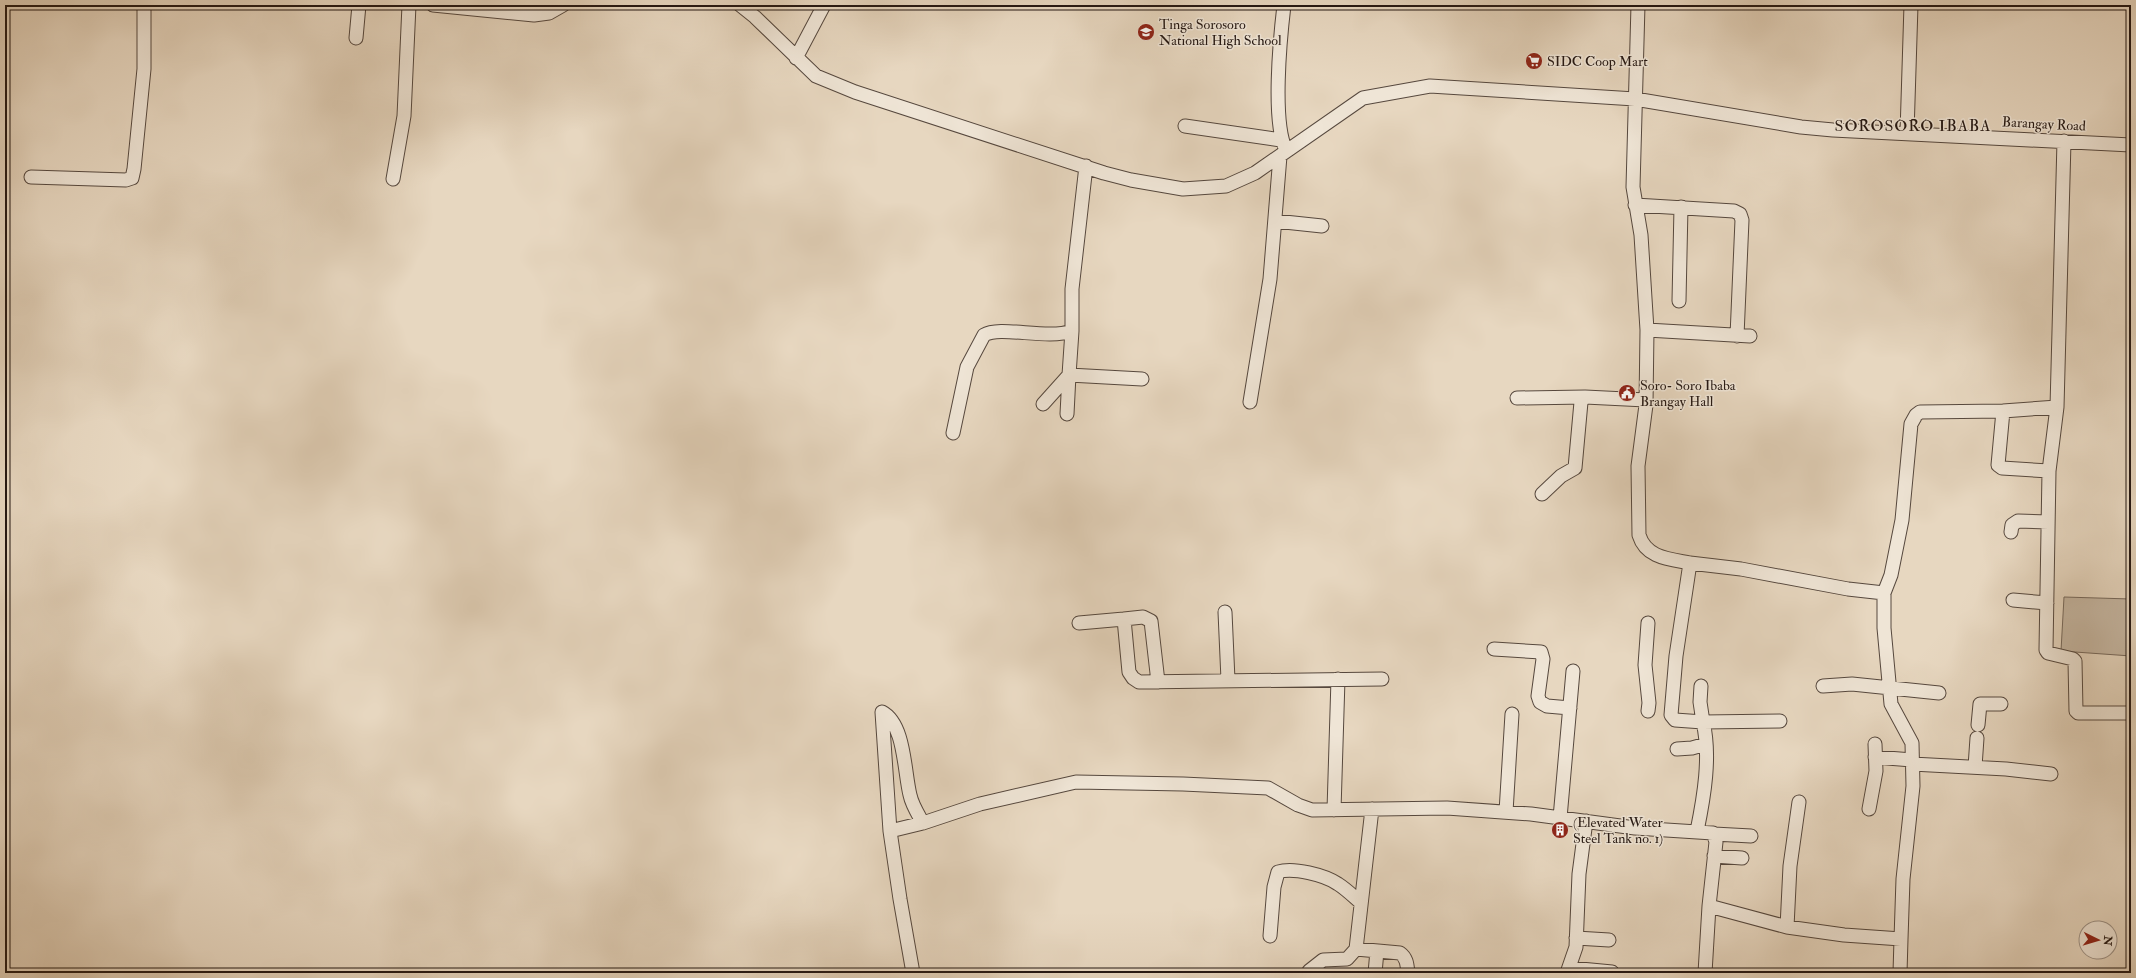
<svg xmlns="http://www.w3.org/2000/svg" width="2136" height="978" font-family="'IM FELL Double Pica',serif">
  <rect width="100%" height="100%" fill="#e7d7c0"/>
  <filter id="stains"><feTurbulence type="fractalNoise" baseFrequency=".005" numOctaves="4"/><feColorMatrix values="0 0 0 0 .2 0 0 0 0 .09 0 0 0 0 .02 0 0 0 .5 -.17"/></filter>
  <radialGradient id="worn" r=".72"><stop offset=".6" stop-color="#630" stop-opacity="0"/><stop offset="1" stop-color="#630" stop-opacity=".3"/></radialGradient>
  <!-- green -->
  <path fill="#c6b7a3" stroke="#76685b" d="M2064 597 2131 599V656L2061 651Z"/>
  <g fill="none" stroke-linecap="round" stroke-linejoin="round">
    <!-- minor casing -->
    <g stroke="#56483e" stroke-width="15">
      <path id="minor" d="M433 5 534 15 549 13 563 5
        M740 5 755 17 816 76 855 92 1104 173 1131 180 1183 189 1226 186 1255 173 1363 98 1430 86 1635 99 1801 127 1833 130 2131 145
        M1284 5C1280 39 1272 122 1286 150
        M1638 5 1633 187 1641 235 1647 330 1646 405 1638 466 1639 535C1646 558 1669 559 1690 563L1676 656 1671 715 1675 720 1703 722C1711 756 1704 797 1697 831
        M356 38 359 5
        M796 58 824 5
        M1185 126 1281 140
        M1907 133 1911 5
        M2064 141 2057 407 2049 471 2046 650 2048 653 2073 659 2075 661 2076 711 2078 713H2131
        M31 177 126 180 132 178 134 169 144 69V5
        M393 179 404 116 409 5
        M1635 205 1734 211 1740 214 1742 220 1737 336
        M1275 221 1322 226
        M1679 301 1681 207
        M1647 330 1750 336
        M1517 398 1585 397
        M1250 402 1270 279 1280 156
        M1043 404 1069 375 1072 331V289L1086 166
        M2003 411 1998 465 2002 468 2049 471
        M1067 414 1069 375 1142 379
        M953 433 967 367 984 335C1000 325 1047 340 1072 331
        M1542 494 1561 476 1575 468 1581 402 1585 397 1646 400
        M2011 532 2012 525 2018 521 2048 522
        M1690 563 1741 569 1848 589 1884 593
        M2013 600 2047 603
        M1225 612 1228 680
        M1124 619 1143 617 1151 621 1158 682
        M1079 623 1124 619 1129 672 1133 678 1139 682 1382 679
        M1648 623 1645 665 1649 703 1648 711
        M1494 649 1541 652 1543 659 1538 696 1540 702 1547 706 1570 708
        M1701 686 1700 702 1703 722 1780 721
        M1823 686 1852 684 1939 693
        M1978 725 1980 704H2001
        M1677 749 1692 748 1706 744
        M1875 757 1912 760
        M1912 764 2006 769 2051 774
        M1975 767 1977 738
        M1869 809 1876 771 1875 744
        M1334 810 1338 679
        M1506 812 1512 714
        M1560 818 1573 671
        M890 831 882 712C905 724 904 771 910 795 912 805 918 814 923 823
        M1714 834 1751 836
        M1714 856 1742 858
        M1787 927 1790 866 1799 802
        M1270 936 1274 887 1278 872C1293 867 1325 875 1338 884 1346 889 1353 896 1360 902
        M1576 938 1609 940
        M1901 939 1903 879 1913 786 1912 743 1891 704 1884 628V593L1891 575 1902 520 1911 424 1916 415 1920 412 2003 411 2057 407
        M1356 949 1400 953C1407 958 1407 965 1408 973
        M1570 968 1612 972
        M1309 971 1323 960 1347 959 1356 949 1372 809
        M913 973 900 899 890 831 923 823 980 804 1076 782 1183 784 1268 788 1298 805 1312 810 1447 808 1531 814 1635 828 1713 833 1716 842 1709 906
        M1375 973 1377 951
        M1567 973 1576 947 1579 874 1586 821
        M1705 973 1709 906 1787 927 1844 935 1901 939 1900 973"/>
    </g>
    <!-- minor -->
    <use href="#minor" stroke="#efe5d6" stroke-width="13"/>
  </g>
  <!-- icons -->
  <defs>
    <g id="school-disc" transform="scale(0.9)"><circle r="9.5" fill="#8f2418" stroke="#efe5d6"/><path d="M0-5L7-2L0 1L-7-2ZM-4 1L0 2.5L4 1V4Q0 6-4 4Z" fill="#fff"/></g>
    <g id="supermarket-disc" transform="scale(0.9)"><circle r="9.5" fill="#8f2418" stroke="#efe5d6"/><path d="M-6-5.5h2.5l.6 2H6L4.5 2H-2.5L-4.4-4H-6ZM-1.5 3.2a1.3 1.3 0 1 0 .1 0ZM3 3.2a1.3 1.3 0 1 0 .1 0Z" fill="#fff"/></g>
    <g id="civic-disc" transform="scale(0.9)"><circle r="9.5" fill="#8f2418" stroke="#efe5d6"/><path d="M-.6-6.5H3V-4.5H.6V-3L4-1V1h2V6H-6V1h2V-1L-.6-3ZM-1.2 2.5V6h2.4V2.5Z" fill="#fff"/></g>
    <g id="building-disc" transform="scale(0.9)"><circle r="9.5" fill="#8f2418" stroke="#efe5d6"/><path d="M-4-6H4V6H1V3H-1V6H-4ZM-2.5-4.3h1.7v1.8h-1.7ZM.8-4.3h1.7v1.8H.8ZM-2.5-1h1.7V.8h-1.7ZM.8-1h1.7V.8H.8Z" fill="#fff"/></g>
  </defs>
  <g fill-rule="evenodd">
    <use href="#school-disc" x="1146" y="32"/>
    <use href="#supermarket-disc" x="1534" y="61"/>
    <use href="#civic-disc" x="1627" y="393"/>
    <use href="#building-disc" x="1560" y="830"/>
  </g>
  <g text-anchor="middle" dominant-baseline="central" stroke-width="3" stroke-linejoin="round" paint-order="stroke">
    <!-- poi labels -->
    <g font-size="14" fill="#251813" stroke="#efe5d6" text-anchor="start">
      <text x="1159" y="24">Tinga Sorosoro<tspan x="1159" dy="16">National High School</tspan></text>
      <text x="1547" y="61">SIDC Coop Mart</text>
      <text x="1640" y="385">Soro- Soro Ibaba<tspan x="1640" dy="16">Brangay Hall</tspan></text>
      <text x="1573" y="822">(Elevated Water<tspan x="1573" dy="16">Steel Tank no. 1)</tspan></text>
    </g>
    <!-- street labels -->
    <g font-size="14" fill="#251813" stroke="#efe5d6">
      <text transform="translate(2044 124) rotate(3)">Barangay Road</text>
    </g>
    <!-- quarter labels -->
    <g font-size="16" letter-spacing="1" fill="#251813" stroke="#efe5d6">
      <text x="1913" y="126">SOROSORO IBABA</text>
    </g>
  </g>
  <!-- margin -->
  <rect width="2136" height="978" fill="none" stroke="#e7d7c0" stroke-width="20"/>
  <rect x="6" y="6" width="2124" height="966" fill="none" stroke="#251813" stroke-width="2"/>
  <rect x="10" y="10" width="2116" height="958" fill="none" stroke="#251813"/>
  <!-- north arrow -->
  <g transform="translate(2098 940) rotate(95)"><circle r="19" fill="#efe5d6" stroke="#9e9388"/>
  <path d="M0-3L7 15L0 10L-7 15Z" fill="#8f2418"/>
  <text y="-6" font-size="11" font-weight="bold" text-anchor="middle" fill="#251813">N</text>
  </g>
  <rect width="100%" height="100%" filter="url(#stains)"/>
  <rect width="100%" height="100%" fill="url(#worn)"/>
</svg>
